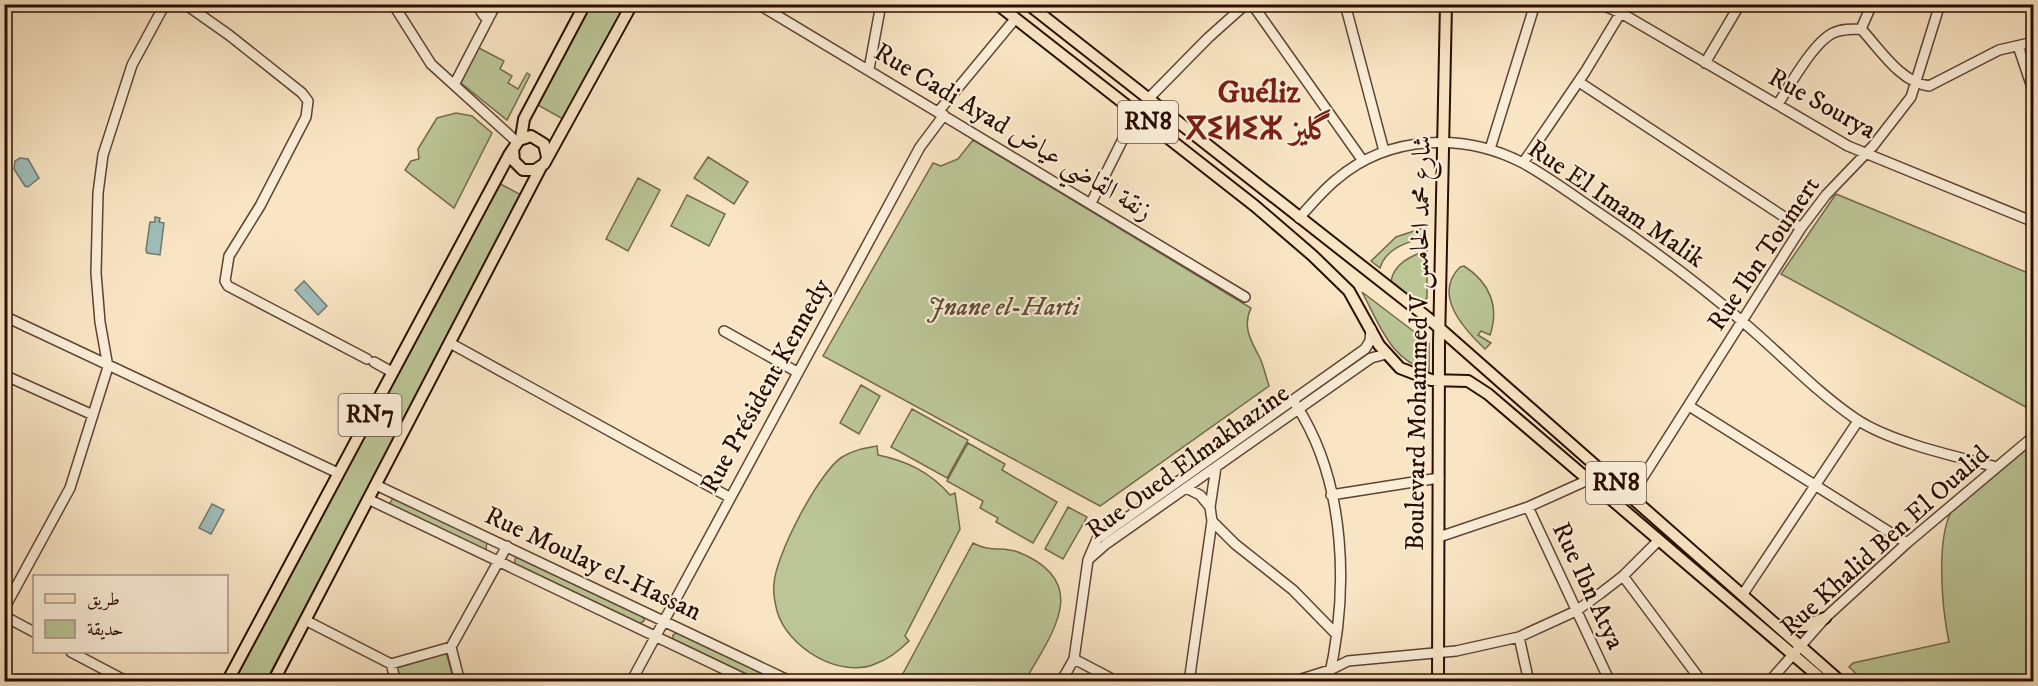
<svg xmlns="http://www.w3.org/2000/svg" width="2038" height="686" font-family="'IM FELL DW Pica',Amiri,'Noto Sans Tifinagh',serif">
  <rect width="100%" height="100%" fill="#f9e5c4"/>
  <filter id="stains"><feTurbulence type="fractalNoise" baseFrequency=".00333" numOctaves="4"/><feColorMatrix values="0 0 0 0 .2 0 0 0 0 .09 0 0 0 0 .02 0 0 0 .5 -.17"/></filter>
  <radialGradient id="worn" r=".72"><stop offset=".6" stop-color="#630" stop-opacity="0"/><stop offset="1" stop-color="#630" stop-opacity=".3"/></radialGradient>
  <!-- green -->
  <path fill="#bbc596" stroke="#73694b" stroke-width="1.5" d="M589 5H625L563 119 536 104Z
    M477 47 504 61 500 69 512 76 508 83 518 89 527 73 530 75 507 120 461 83 460 78Z
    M456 113 472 116 492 133 454 208 405 170 411 161 419 159 418 149 437 118Z
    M973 140 1251 308C1242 327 1251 341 1260 358 1264 367 1266 377 1269 386L1100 506 823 356 933 163 941 166 958 159Z
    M708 157 748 182 734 204 694 178Z
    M638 178 660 190 628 251 606 239Z
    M495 181 523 196 266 681 231 682Z
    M1836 194 2033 275V411L1781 274Z
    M687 195 725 214 709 246 671 226Z
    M1426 227 1425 237C1408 242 1386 248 1380 268L1371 261 1396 237Z
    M1427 251V298L1419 304 1391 281C1394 264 1411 255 1427 251Z
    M1464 266C1489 282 1500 306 1490 335L1481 331 1478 335 1491 343 1485 349C1464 329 1432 295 1460 267Z
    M1362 292 1429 343V371C1390 360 1380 325 1362 292Z
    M861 385 880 396 859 434 840 423Z
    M912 409 968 440 947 478 891 447Z
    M968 443 1005 464 1002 470 1057 502 1033 543 996 522 998 518 980 508 983 501 947 481Z
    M2033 444V681H1864L1849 667 1853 663 1949 642C1942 609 1936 542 1951 512Z
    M877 446 878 455C907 461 930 472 950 495L955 493 960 529 905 636 909 641C899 651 889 659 875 664 839 679 787 647 777 611 775 603 773 591 774 584 775 556 819 472 842 457 853 450 865 448 877 446Z
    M393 498 487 542 486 549 483 550 389 505Z
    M1068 507 1087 517 1063 559 1045 549Z
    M973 543C991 553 1001 546 1018 552 1093 582 1052 633 1025 681H899Z
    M519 556 644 616V621L639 624 515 565V559Z
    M678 632 783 681H759L673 641V635Z
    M446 652 454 681H400L397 668Z"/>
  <!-- water -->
  <path fill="#9fbdba" stroke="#717770" stroke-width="1.5" d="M20 158 28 159 39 178 28 187 25 186 14 169 15 161Z
    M155 217 160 218 159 222 164 223 160 255 147 253 146 250 150 222H155Z
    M304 281 327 306 318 315 295 290Z
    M212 504 224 510 211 534 199 528Z"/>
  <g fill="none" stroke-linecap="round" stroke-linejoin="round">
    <!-- minor casing -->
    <g stroke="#5e4331" stroke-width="12">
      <path id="minor" d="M185 4 229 35 302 93 308 101 306 117 260 206 229 256 225 281 228 286 367 359
        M393 4 431 64 517 142
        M476 4 484 16 491 14
        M758 4 1245 297
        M1252 4 1363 161
        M1345 4 1384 151
        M1600 4 1621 13 1848 146 2034 222
        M1861 29 1872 4
        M2018 46 2034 93
        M1705 63 1740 4
        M869 69 881 4
        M1579 82 1801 228
        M454 85 496 4
        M1148 99 1208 38 1246 4
        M1778 104C1790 85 1813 43 1833 33 1841 29 1851 29 1861 29 1880 49 1900 82 1929 86L1999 50 2034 42
        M938 112 1015 19
        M1490 149 1535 4
        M1523 163 1585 72 1626 4
        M1091 203 1136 113
        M1299 218C1311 205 1323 190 1337 179 1389 135 1464 132 1523 163 1550 178 1574 196 1599 213 1649 247 1697 282 1743 322 1781 354 1815 391 1856 419 1890 442 1957 457 1997 467
        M4 316 338 473
        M724 331 797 372
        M450 343 729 497
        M374 362 392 372
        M4 375 93 415
        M1296 405C1347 483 1349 593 1328 682
        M1689 406 1907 543
        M376 485 792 682
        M1186 488 1200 495 1210 507
        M1331 495 1439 478
        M1631 496 1801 228 1826 195 1873 146 1911 97 1940 4
        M368 499 751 682
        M1528 507 1610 682
        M1212 521 1235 544 1293 590 1336 634
        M1439 537 1528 507 1588 480
        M1089 559 1106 544 1371 358 1386 354
        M1623 576 1702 682
        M1743 594 1858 421
        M4 609 70 488 108 367 100 322 96 273 98 193 103 155 132 65 165 4
        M4 616 34 632
        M305 620 391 664 396 682
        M1519 637 1529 682
        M71 652 128 682
        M1074 659 1118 682
        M391 664 451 647
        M460 682 451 647 507 546
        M631 682 920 147 944 115
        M1061 682 1074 659 1088 560 1097 539 1365 349 1370 341 1371 329
        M1189 682 1212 521 1210 507 1216 467
        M1292 682 1330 670 1348 661 1456 651 1519 637 1576 611 1601 593 1623 576 1659 540
        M1769 682 1825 618 1907 543 2034 436"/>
    </g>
    <!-- major casing -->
    <g stroke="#2b0d00" stroke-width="14">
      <path id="major" d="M997 4 1255 206 1312 255 1349 291 1379 345 1400 368 1431 380 1468 381 1488 394 1825 682
        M1028 4 1428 318 1841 682
        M521 138 524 119 585 4
        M513 149 514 161 523 170H535L544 164 632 4
        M1779 626H1805L1825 618
        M227 682 509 155 519 140 531 136 544 144 547 157
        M273 682 541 167
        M1438 682 1439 344 1446 4"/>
    </g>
    <!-- minor -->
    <use href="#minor" stroke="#fbeed9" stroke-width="9"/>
    <!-- major -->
    <use href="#major" stroke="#f9e5c4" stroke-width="10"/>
  </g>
  <g text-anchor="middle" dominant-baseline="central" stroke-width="4.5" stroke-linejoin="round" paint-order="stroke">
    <!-- shield labels -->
    <g fill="#fbeed9" stroke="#695041" stroke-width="1.5">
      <rect x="1118" y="101" width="60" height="42" rx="4.5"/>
      <rect x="338.5" y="394" width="63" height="42" rx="4.5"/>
      <rect x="1586" y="462" width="60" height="42" rx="4.5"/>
    </g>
    <g font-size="24" font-weight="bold" fill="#2b0d00">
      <text x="1148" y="122">RN8</text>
      <text x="370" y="415">RN7</text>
      <text x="1616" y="483">RN8</text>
    </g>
    <!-- street labels -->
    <g font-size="26" fill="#2b0d00" stroke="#fbeed9">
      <text transform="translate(1822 104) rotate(29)">Rue Sourya</text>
      <text transform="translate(1013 132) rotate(31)">Rue Cadi Ayad زنقة القاضي عياض</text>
      <text transform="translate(1616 204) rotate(34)">Rue El Imam Malik</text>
      <text transform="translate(1764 254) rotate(-56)">Rue Ibn Toumert</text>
      <text transform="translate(1419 343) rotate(-89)">Boulevard Mohammed V شارع محمد الخامس</text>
      <text transform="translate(766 386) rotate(-61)">Rue Président Kennedy</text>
      <text transform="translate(1188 462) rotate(-36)">Rue Oued Elmakhazine</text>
      <text transform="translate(1885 541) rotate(-42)">Rue Khalid Ben El Oualid</text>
      <text transform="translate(593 564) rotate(25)">Rue Moulay el-Hassan</text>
      <text transform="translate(1588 586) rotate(65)">Rue Ibn Atya</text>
    </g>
    <!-- park labels -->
    <g font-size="26" font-style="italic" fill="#5d4d34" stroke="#fbeed9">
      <text x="1003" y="307">Jnane el-Harti</text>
    </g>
    <!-- district labels -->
    <g font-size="32" font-weight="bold" fill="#7a1f14" stroke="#fbeed9">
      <text x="1259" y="93">Guéliz<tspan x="1259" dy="37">ⴳⵉⵍⵉⵣ گليز</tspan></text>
    </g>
  </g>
  <!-- margin -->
  <rect width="2038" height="686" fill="none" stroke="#f9e5c4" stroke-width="24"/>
  <rect x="6" y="6" width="2026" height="674" fill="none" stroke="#2b0d00" stroke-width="3"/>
  <rect x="12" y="12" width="2014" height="662" fill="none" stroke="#2b0d00" stroke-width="1.5"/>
  <!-- legend -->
  <rect x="33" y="575" width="195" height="78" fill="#fbeed9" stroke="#a89482" stroke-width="1.5"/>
  <rect x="45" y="594" width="30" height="9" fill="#f9e5c4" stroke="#a89482" stroke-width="1.5"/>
  <text x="87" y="605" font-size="18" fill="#2b0d00">طريق</text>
  <rect x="45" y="620" width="30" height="18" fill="#bbc596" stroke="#a89482" stroke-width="1.5"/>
  <text x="87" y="635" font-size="18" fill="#2b0d00">حديقة</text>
  <rect width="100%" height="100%" filter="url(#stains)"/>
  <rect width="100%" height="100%" fill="url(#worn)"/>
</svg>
